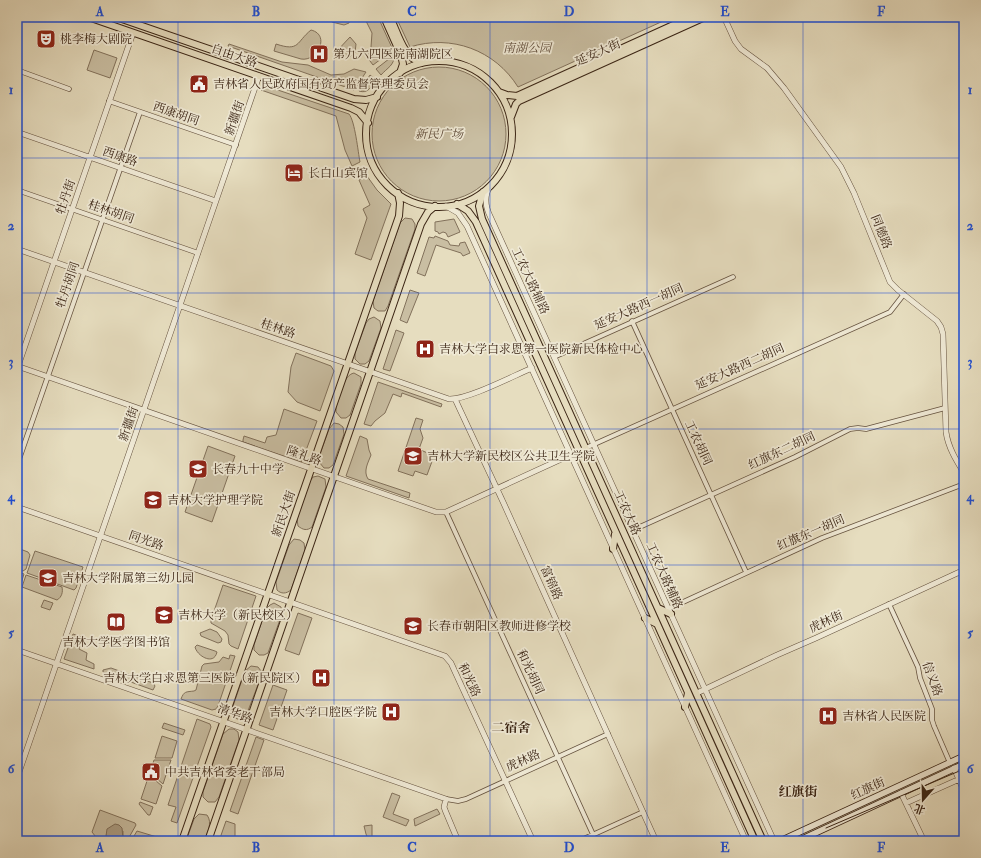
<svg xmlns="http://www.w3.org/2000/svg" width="981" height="858" font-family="'IM FELL Double Pica','Noto Serif SC',serif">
  <rect width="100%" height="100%" fill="#e6ddbf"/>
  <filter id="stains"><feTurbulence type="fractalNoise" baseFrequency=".005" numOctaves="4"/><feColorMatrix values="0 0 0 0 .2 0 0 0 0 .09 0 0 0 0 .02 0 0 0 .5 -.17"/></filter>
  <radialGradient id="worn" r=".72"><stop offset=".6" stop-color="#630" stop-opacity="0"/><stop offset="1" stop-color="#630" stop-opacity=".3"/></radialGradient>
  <!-- green -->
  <path fill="#c9bea2" stroke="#82715b" d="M326 17H350L349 23 344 25 332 22Z
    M364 17H378L393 50 373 65 367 57 371 47 372 33Z
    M396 17H672L518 87C495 50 451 34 410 47Z
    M311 30C331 35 317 62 301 59L274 51 276 44C300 52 296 42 311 30Z
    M350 37 356 44 355 53 348 58H342L335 53Z
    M229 44 282 62 308 65 331 75 344 74 354 69 366 72 354 90 228 46Z
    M94 50 117 58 110 78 87 70Z
    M394 55C395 65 387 68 381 75L376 69Z
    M372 134a67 67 0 1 1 134 0a67 67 0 1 1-134 0Z
    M370 75 376 80C371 87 368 94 359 91Z
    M263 85 349 114C355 121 358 152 360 162L352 166 345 150 336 116 261 90Z
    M367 176 377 190 391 204 371 260 355 254 367 218 363 209 370 205 359 180Z
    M405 218 412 219 415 224V229L388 306 385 311H378L374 308 373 301 400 223Z
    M454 219 460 232 448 237 446 233 443 232 439 234 438 232 435 231V222Z
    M435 236 448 241 450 245 459 246 460 243 465 242 470 253 463 256 461 253 436 245 425 276 417 273 429 237 434 238Z
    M410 290 419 293 407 323 400 320Z
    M374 317 380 321 381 328 369 361 365 364H360L355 359V353L366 323 369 319Z
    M396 330 404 333 390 371 383 369Z
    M296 353 331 366 334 371 320 411 297 402 288 392 291 367Z
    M354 373 361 377V384L350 415 346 418H341L336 412V407C339 398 343 375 354 373Z
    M378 382 442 404 441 407 402 393 401 397 393 394 385 413 375 421 371 426 364 424Z
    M284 409 317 421 302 461 301 462 243 442V440L244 436 265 443 267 437 276 435Z
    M416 418 423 420 420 429 423 438 419 449 423 451 434 456 427 475 415 471 413 476 398 471Z
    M334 423 339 424 343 427 344 434 333 465 329 468H324L319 462V457L329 429Z
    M360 436 367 439 369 450 371 455C368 463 363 471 368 479L410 493 409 498 346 476Z
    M208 446 235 456 212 522 185 512Z
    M318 476 325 479 326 487 312 527C307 531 303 530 298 526L297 519 310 481 313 477Z
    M294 539 300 540 304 543 305 550 291 590C286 594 281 594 277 590L276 582 289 545Z
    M20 549 28 552 30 555 26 569 23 571 17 570V559Z
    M35 551 83 567 76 588 74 590 27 573Z
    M17 571 24 574 19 590H17Z
    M26 575 62 587C63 592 62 597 57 600L22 587Z
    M223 585 256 596 238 649 231 646 229 644 228 635 225 631 211 623V620Z
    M44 600 53 603 50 610 41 607Z
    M274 603 281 607 282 614 268 653 264 655H259L254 650V645L266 609 270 605Z
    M298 613 312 618 299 655 285 650Z
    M210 629 217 632 222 639 221 642 218 643 201 636 200 633Z
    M73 634 82 637 79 649 87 653 86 660 94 664V669L64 659Z
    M197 645 215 651 217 652C214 666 197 656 195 647Z
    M230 655 235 656 218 706 216 709 212 710 181 699C184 691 186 692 194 691L196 690 202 666 204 664 219 662 223 657 229 659Z
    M251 666 258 667 261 671V677L246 716C242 721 237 720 233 716L232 709 245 671Z
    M111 668 153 683 155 686 153 690 103 672V670Z
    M273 685 287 690 273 730 259 725Z
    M197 719 210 724 211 727 177 823 171 821 176 807 168 805Z
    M164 723 185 730 183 735 162 728Z
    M229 729H234L238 732 239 740 219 797 215 802H208L203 797V792L223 734Z
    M162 736 177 741 172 758H155Z
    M256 737 264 740 238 814 230 811Z
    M154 760H171L163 784 150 773Z
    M149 775 162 786 156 804 141 799Z
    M392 793 400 796 393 814 409 820 406 826 383 817Z
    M140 802 153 807 150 815H148L139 804Z
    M437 809 440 814 415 826 414 819Z
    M100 810 135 823 136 825 127 841 123 839V831L106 834 112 841H99L92 832Z
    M199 814 207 815C213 823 207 833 204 841H186L194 819Z
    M226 821 235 824V841H219Z
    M372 825V841H369L366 834 364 826Z
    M137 831 170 841H131Z"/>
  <!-- water -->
  <path fill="#ac9e85" stroke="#7e6d58" d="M115 824 119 825 122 828 123 839 125 841H112L106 836 107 829Z"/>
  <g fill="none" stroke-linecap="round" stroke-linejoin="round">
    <!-- minor casing -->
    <g stroke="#65523f" stroke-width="5.5">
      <path id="minor" d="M136 24 138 17
        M17 70 69 89
        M109 101 236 145
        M17 190 198 253
        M632 321 746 572
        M554 357 733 277
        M579 451 890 312 904 294
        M17 465 140 112
        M446 512 596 841
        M633 530 795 457 850 429 858 428 866 429 945 408
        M889 604 918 667 920 678 932 709V720L934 726 950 763
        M668 609 822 538 964 484
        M446 799 458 801 466 799 608 734
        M579 841 643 812"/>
    </g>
    <!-- tertiary casing -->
    <g stroke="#65523f" stroke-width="6">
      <path id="tertiary" d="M724 17 735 41 741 49 767 68 784 88 841 167 854 193 890 282 898 290 937 321 941 327 943 334 946 432C948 447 956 460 964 473
        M17 132 216 201
        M490 186C484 196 485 206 490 216L774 841
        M446 206 458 213 467 226 746 841
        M17 249 449 399C467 400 513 376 532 368
        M17 366 436 512H446L579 451
        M17 369 133 33
        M455 399 504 504 656 841
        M17 507 445 656 451 663 462 687 533 841
        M17 650 446 799 444 807 445 810 458 841
        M697 693 777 655 816 638 964 570
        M954 768 964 791
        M17 778 259 76
        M901 793 924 841
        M906 803 964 777"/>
    </g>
    <!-- secondary casing -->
    <g stroke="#3a2414" stroke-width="7">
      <path id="secondary" d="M780 841 964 756
        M798 841 964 764"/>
    </g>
    <!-- primary casing -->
    <g stroke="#3a2414" stroke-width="8">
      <path id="primary" d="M88 17 351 108 359 112 368 123
        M116 17 354 99 366 100 377 97
        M384 17 401 55 403 64 400 73
        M390 17C398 33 403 58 422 63
        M366 134a73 73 0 1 1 146 0a73 73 0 1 1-146 0Z
        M499 92 507 95 517 96 691 17
        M511 117 516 104 519 101 705 17
        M483 192 479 206 482 219 763 841
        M457 204 468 211 476 222 755 841
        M613 549 615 534
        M658 608 671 614
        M645 618 657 624
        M685 707 688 693
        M182 841 399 216 400 203 398 193
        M208 841 421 224 428 212 435 206"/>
    </g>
    <!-- minor -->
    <use href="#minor" stroke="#efe9d5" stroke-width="4"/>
    <!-- tertiary -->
    <use href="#tertiary" stroke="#efe9d5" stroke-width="5"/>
    <!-- secondary -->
    <use href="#secondary" stroke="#efe9d5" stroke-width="5.5"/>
    <!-- primary -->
    <use href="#primary" stroke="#e6ddbf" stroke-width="6"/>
    <!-- tram -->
    <path stroke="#3a2414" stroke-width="1" d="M826 828 964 769"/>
  </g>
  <!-- grid -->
  <path fill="none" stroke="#1d4ed8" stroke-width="1" stroke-opacity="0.55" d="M178 17V841M334 17V841M490 17V841M647 17V841M803 17V841M17 158H964M17 293H964M17 429H964M17 565H964M17 700H964"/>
  <!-- icons -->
  <defs>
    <g id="theatre-square" transform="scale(1)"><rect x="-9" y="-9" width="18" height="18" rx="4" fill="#8f2418" stroke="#efe9d5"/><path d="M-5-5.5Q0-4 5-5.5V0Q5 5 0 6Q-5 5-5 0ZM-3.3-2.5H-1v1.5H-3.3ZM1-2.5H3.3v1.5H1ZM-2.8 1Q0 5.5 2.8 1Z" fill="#fff"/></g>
    <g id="hospital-square" transform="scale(1)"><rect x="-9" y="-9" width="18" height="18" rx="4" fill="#8f2418" stroke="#efe9d5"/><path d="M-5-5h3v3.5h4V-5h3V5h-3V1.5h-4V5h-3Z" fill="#fff"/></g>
    <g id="civic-square" transform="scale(1)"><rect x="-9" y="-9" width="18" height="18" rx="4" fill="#8f2418" stroke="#efe9d5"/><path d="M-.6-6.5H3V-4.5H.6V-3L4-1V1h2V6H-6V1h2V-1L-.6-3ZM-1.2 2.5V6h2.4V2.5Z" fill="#fff"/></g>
    <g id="hotel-square" transform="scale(1)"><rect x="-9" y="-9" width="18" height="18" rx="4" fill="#8f2418" stroke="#efe9d5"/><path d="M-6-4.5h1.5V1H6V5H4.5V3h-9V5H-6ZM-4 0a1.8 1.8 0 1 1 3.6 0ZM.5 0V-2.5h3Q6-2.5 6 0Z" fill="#fff"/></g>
    <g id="university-square" transform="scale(1)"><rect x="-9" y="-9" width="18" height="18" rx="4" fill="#8f2418" stroke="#efe9d5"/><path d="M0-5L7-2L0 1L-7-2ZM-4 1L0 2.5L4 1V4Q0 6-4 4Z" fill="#fff"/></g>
    <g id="school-square" transform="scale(1)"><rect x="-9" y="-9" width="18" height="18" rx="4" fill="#8f2418" stroke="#efe9d5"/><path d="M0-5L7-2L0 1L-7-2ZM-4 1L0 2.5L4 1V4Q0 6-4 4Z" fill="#fff"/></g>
    <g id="library-square" transform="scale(1)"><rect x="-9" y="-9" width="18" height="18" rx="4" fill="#8f2418" stroke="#efe9d5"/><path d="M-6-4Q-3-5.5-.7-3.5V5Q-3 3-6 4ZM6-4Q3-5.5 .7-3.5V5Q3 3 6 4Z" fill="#fff"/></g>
  </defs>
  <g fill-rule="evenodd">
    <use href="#theatre-square" x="46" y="39"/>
    <use href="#hospital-square" x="319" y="54"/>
    <use href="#civic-square" x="199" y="84"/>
    <use href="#hotel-square" x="294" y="173"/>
    <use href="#hospital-square" x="425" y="349"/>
    <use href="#university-square" x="413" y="456"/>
    <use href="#school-square" x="198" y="469"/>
    <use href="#university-square" x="153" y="500"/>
    <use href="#school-square" x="48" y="578"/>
    <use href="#university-square" x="164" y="615"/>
    <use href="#library-square" x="116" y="622"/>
    <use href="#university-square" x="413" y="626"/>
    <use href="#hospital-square" x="321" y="678"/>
    <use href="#hospital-square" x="391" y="712"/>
    <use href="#hospital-square" x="828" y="716"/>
    <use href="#civic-square" x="151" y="772"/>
  </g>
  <g text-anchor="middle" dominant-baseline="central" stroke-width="3.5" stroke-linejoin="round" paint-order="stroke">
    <!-- poi labels -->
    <g font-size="12" fill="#3a2414" stroke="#efe9d5" text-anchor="start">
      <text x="60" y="39">桃李梅大剧院</text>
      <text x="333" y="54">第九六四医院南湖院区</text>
      <text x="213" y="84">吉林省人民政府国有资产监督管理委员会</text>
      <text x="308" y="173">长白山宾馆</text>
      <text x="439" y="349">吉林大学白求恩第一医院新民体检中心</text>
      <text x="427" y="456">吉林大学新民校区公共卫生学院</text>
      <text x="212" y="469">长春九十中学</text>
      <text x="167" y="500">吉林大学护理学院</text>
      <text x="62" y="578">吉林大学附属第三幼儿园</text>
      <text x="178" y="615">吉林大学（新民校区）</text>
      <text x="427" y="626">长春市朝阳区教师进修学校</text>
      <text x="116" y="642" text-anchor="middle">吉林大学医学图书馆</text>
      <text x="307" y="678" text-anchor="end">吉林大学白求恩第三医院（新民院区）</text>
      <text x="377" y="712" text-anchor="end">吉林大学口腔医学院</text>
      <text x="842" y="716">吉林省人民医院</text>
      <text x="165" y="772">中共吉林省委老干部局</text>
    </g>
    <!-- park labels -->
    <g font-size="12" font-style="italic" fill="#5e4a38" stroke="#efe9d5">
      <text x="527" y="48">南湖公园</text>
      <text x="439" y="134">新民广场</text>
    </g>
    <!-- street labels -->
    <g font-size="12" fill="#3a2414" stroke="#efe9d5">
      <text transform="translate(598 53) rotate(-24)">延安大街</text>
      <text transform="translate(234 56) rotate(19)">自由大路</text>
      <text transform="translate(176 114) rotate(19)">西康胡同</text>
      <text transform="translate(235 118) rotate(-71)">新疆街</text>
      <text transform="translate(120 157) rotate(19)">西康路</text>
      <text transform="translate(66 197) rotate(-71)">牡丹街</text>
      <text transform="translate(111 212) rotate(19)">桂林胡同</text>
      <text transform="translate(881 232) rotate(68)">同德路</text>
      <text transform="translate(530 281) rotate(65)">工农大路辅路</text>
      <text transform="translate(68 285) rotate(-71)">牡丹胡同</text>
      <text transform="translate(639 307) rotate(-24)">延安大路西一胡同</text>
      <text transform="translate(278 329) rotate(19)">桂林路</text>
      <text transform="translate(740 367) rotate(-24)">延安大路西二胡同</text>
      <text transform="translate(129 424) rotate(-71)">新疆街</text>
      <text transform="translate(698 443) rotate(65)">工农胡同</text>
      <text transform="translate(782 451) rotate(-25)">红旗东二胡同</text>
      <text transform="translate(304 456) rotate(19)">隆礼路</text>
      <text transform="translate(627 513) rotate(66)">工农大路</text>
      <text transform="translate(284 514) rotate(-71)">新民大街</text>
      <text transform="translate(811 533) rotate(-23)">红旗东一胡同</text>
      <text transform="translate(146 541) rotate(19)">同光路</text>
      <text transform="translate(664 576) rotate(66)">工农大路辅路</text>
      <text transform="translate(551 583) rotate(66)">富锦路</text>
      <text transform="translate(826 622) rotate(-25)">虎林街</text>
      <text transform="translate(530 672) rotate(65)">和光胡同</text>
      <text transform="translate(932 679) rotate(70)">信义路</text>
      <text transform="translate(469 680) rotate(65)">和光路</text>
      <text transform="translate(235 714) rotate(19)">清华路</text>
      <text transform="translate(523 761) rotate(-24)">虎林路</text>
      <text transform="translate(868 789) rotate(-25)">红旗街</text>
    </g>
    <!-- neighbourhood labels -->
    <g font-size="13" font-weight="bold" fill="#3a2414" stroke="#efe9d5">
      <text x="511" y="728">二宿舍</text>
      <text x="798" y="792">红旗街</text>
    </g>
  </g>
  <!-- margin -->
  <rect width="981" height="858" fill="none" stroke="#e6ddbf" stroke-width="44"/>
  <!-- north arrow -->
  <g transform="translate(923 800) rotate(200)" stroke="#efe9d5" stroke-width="3" paint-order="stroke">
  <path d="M0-3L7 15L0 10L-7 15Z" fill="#3a2414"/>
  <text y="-6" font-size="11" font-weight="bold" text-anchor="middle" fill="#3a2414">北</text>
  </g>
  <rect x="22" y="22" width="937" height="814" fill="none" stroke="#1d4ed8" stroke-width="1.5"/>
  <g font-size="13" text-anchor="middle" font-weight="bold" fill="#1d4ed8">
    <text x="100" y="16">A</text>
    <text x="256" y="16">B</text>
    <text x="412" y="16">C</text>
    <text x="569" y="16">D</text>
    <text x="725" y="16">E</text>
    <text x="881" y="16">F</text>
    <text x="11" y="94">1</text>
    <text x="970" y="94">1</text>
    <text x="11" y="230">2</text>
    <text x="970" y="230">2</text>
    <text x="11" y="366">3</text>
    <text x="970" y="366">3</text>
    <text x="11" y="501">4</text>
    <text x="970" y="501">4</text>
    <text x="11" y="637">5</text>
    <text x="970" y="637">5</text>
    <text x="11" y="773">6</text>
    <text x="970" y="773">6</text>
    <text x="100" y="852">A</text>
    <text x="256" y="852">B</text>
    <text x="412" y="852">C</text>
    <text x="569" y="852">D</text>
    <text x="725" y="852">E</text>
    <text x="881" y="852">F</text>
  </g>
  <rect width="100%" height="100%" filter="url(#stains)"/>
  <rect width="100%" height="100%" fill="url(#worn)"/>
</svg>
